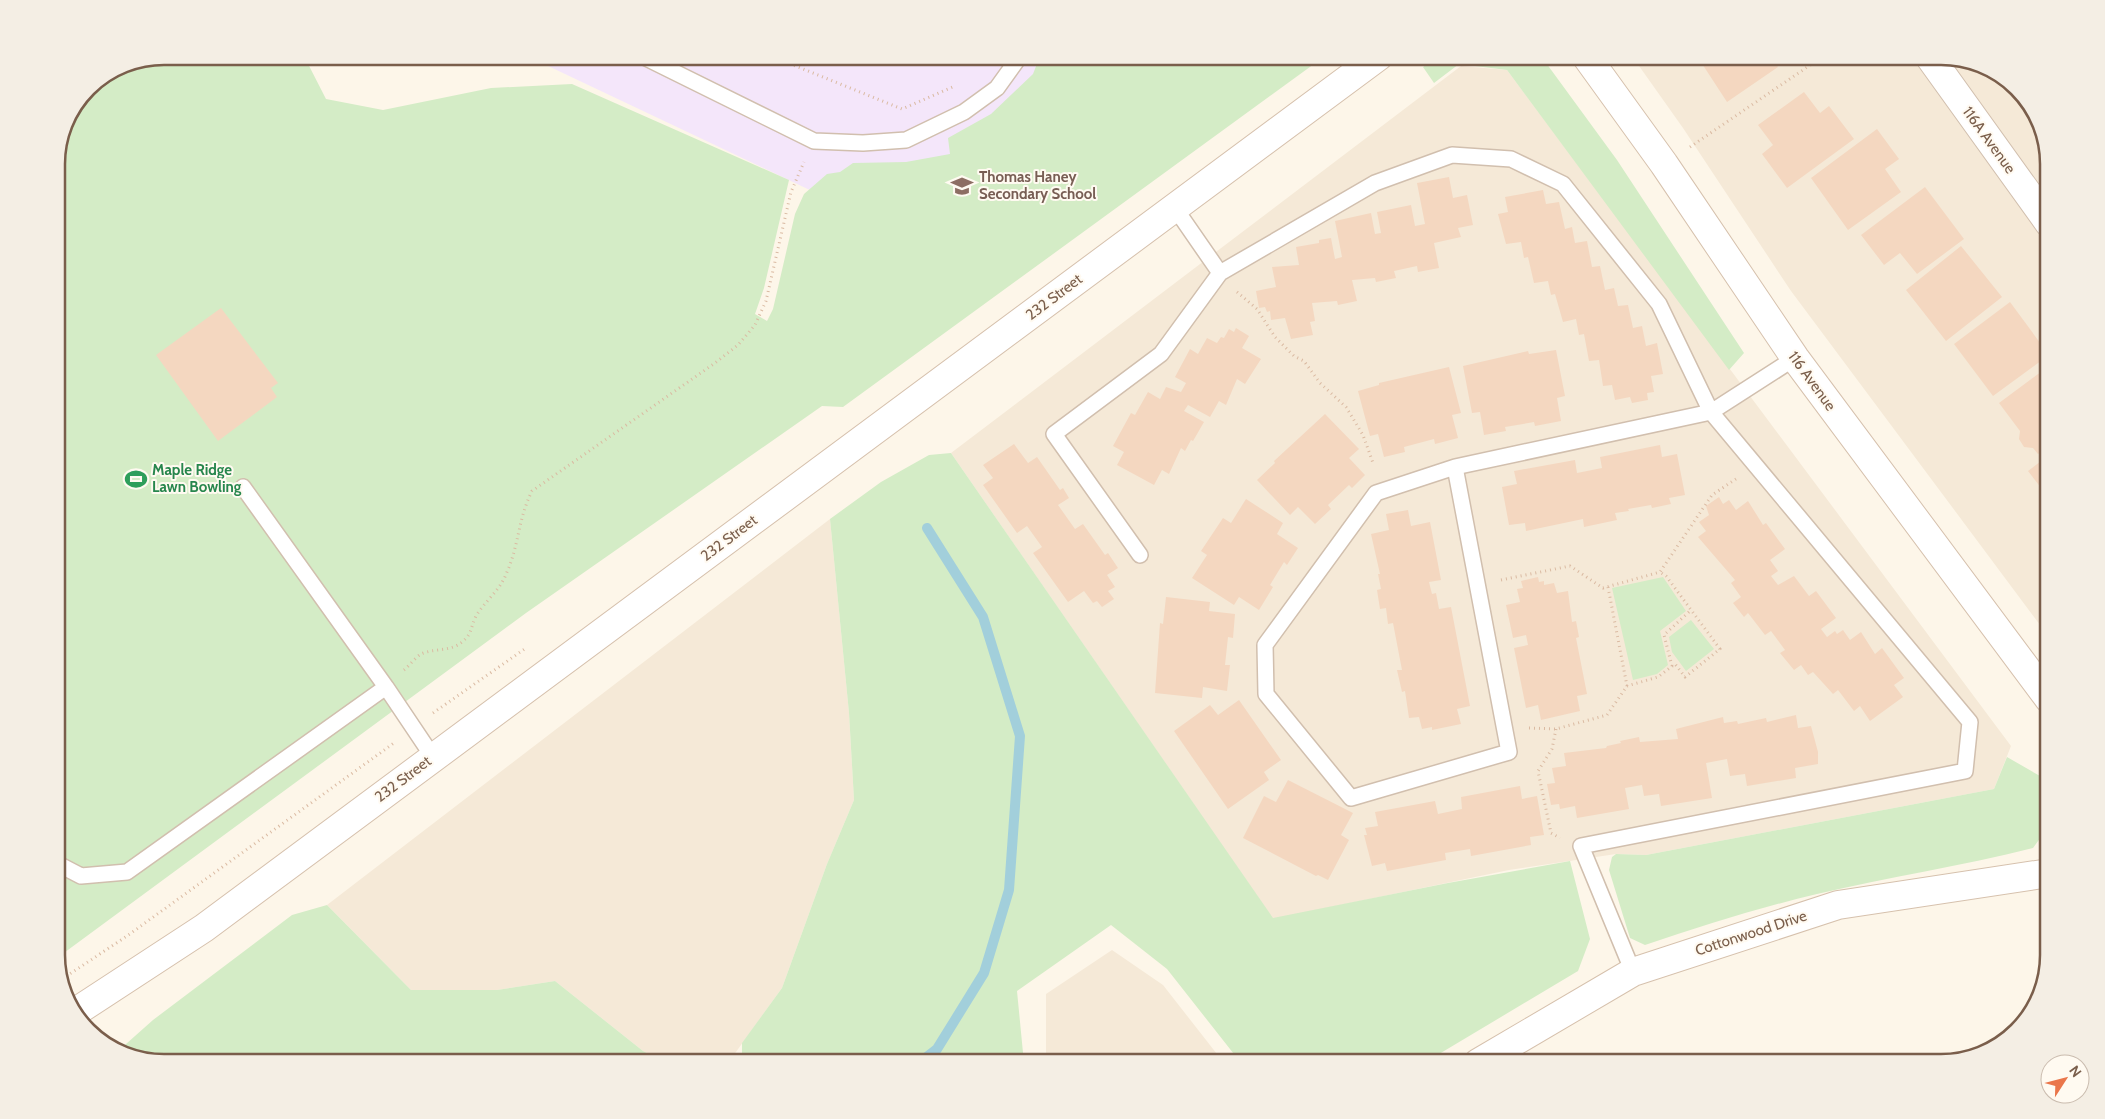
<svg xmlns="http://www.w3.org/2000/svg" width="2105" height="1119" font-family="Cabin,sans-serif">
  <rect width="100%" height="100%" fill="#fdf6e9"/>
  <!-- residential -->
  <path fill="#f5e9d7" d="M1632 56H1941L1989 67 2031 104 2049 157V637L1791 291 1683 128Z
    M1461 66 1507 70 2011 746 1994 789 1646 855 1616 854 1509 870 1273 919 951 453Z
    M830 519 849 713 854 800 827 864 782 988 728 1063H666L643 1051 555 981 497 990H411L327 905Z
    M1112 950 1163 985 1224 1063H1046V994Z"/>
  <!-- education -->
  <path fill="#f4e6fa" d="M527 56H1295L959 310 814 192Z"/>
  <!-- green -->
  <path fill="#d4ecc6" d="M164 56H304L326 99 383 110 491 88 572 84 789 180 764 288 755 314 767 321 773 309 795 214 804 194 827 174 840 172 853 163 906 162 950 154 948 138 991 114 1033 74 1040 56H1325L843 407 822 406 526 613 57 958 56 157 67 117 88 88 123 64Z
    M1438 56H1541L1617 160 1744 353 1729 370 1507 70 1459 64 1434 83 1423 67Z
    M951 453 1273 918 1448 883 1570 861 1590 939 1578 971 1424 1063H1241L1167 969 1111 925 1017 991 1024 1063H742V1043L782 988 827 864 854 800 849 713 830 519 881 482 929 455Z
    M1663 577 1686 611 1660 631 1668 665 1657 674 1633 680 1612 588Z
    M1691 620 1714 649 1686 671 1672 652 1669 637Z
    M2007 757 2040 776 2049 786V826L2033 848C1962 866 1888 877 1817 894 1758 908 1702 926 1645 945L1630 938 1609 870 1612 857 1616 854 1646 855 1994 789Z
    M327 905 411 990H497L555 981 643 1051 666 1063H164L117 1052 153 1020 292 915Z"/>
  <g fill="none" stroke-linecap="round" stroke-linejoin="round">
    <!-- stream -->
    <path stroke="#a2cfdb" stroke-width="10" d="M919 1063 937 1049 984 973 1009 890 1020 736 983 617 927 528"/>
  </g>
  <!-- building -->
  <path fill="#f4d7c0" d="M1697 56H1771L1778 67 1727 102Z
    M1804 92 1820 113 1829 106 1854 139 1787 188 1762 154 1773 145 1758 125Z
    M1877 129 1899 159 1885 169 1901 192 1848 230 1811 178Z
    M1449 177 1453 198 1467 195 1473 225 1458 228 1461 237 1434 243 1439 268 1418 272 1417 266 1394 271 1396 278 1376 282 1375 278 1352 280 1357 301 1338 305 1337 301 1312 303 1315 321 1310 322 1313 335 1291 339 1285 318 1271 320 1270 311 1267 312 1265 307 1259 308 1256 291 1276 287 1272 267 1299 265 1296 247 1319 243V240L1331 238 1335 259 1342 257 1335 221 1371 213 1375 234 1381 233 1377 212 1411 205 1415 226 1425 224 1417 183Z
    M1925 187 1964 239 1917 274 1900 253 1884 265 1861 235Z
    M1543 190 1546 204 1559 202 1565 229 1572 227 1575 243 1587 241 1592 267 1600 266 1605 290 1614 288 1618 306 1628 305 1633 328 1642 326 1646 346 1657 343 1663 374 1651 376 1654 392 1647 393 1648 400 1632 403 1630 397 1615 400 1612 385 1603 386 1599 360 1589 361 1584 334 1579 335 1576 319 1563 322 1555 294 1551 295 1548 281 1534 283 1528 257 1524 258 1521 242 1506 244 1498 214 1508 212 1505 197Z
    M1961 246 2002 297 1946 341 1906 290Z
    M2010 302 2049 355 1993 396 1954 344Z
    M221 308 278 383 271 388 277 397 218 441 156 355Z
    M1236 328 1249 336 1242 348 1261 359 1245 384 1237 379 1226 405 1219 401 1210 417 1188 405 1184 411 1204 422 1193 441 1191 440 1185 451 1181 448 1169 474 1162 470 1154 485 1117 465 1124 452 1113 446 1131 413 1135 415 1148 392 1160 399 1166 387 1181 392 1186 383 1175 377 1190 349 1198 354 1207 338 1217 343 1221 337 1224 338 1229 329 1234 332Z
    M1556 350 1565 396 1557 398 1561 421 1535 426 1534 422 1505 427 1506 431 1484 435 1480 412 1472 413 1463 366 1528 351 1529 354Z
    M2049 366V447L2038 454 2033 448 2024 447 2019 439 2020 431 1999 403Z
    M1449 367 1461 413 1452 415 1458 438 1435 444 1434 439 1404 447 1405 452 1384 457 1378 434 1370 436 1358 391 1379 385V383Z
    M1325 414 1359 449 1349 458 1365 475 1352 488 1349 485 1328 505 1331 509 1315 524 1298 507 1290 515 1257 480 1275 463 1274 461Z
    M1014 444 1028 463 1037 457 1060 490 1063 488 1069 498 1058 505 1075 529 1083 524 1105 555 1108 553 1118 568 1107 575 1115 587 1108 591 1114 599 1102 607 1097 601 1093 603 1084 591 1068 602 1033 553 1042 547 1027 526 1017 533 983 485 993 478 983 465Z
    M1660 445 1662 457 1677 454 1685 495 1669 498 1671 504 1652 508 1651 505 1628 509 1629 511 1615 513 1617 520 1584 527 1583 519 1526 531 1525 523 1509 525 1502 487 1517 484 1514 471 1575 460 1577 473 1602 468 1600 457Z
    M2049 455V498L2028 471Z
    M1719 497 1723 504 1729 500 1736 510 1748 501 1763 525 1766 523 1785 549 1770 560 1778 571 1771 576 1778 585 1794 576 1809 596 1816 591 1836 618 1821 629 1827 637 1835 631 1837 634 1843 630 1850 640 1861 632 1875 654 1882 648 1904 678 1894 685 1903 697 1870 721 1860 706 1854 711 1838 690 1833 694 1813 672 1808 675 1801 665 1794 670 1780 653 1785 650 1771 631 1765 635 1748 613 1744 617 1733 603 1741 597 1731 583 1735 580 1698 537 1706 531 1699 522 1709 515 1706 506Z
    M1246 499 1283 523 1277 534 1298 548 1287 565 1284 562 1270 585 1273 587 1259 610 1239 597 1234 605 1192 578 1207 555 1201 551 1223 518 1231 523Z
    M1408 510 1411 526 1430 522 1441 580 1429 582 1432 594 1436 593 1439 609 1451 607 1470 706 1457 709 1461 724 1432 730V727L1422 729 1419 717 1409 718 1405 691 1402 692 1397 670H1402L1393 623 1388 624 1386 608 1380 609 1377 590 1381 589 1378 574H1380L1371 534 1389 530 1386 514Z
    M1538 577 1539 582 1544 581V585L1554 583 1557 593 1568 591 1572 622 1576 621 1579 637 1576 638 1587 694 1577 696 1580 711 1541 720 1538 705 1526 708 1514 648 1528 645 1526 635 1513 638 1506 605 1520 602 1517 589 1523 588 1521 581Z
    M1166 597 1210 602 1209 611 1235 614 1233 638 1228 637 1225 665H1230L1227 691 1203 687 1202 698 1155 693 1160 623 1163 624Z
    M1239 700 1281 760 1264 772 1269 780 1228 809 1174 731 1210 705 1218 715Z
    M1796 715 1798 728 1811 726 1818 752V764L1795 768 1796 778 1747 786 1745 774 1730 776 1727 759 1706 763 1712 798 1661 806 1659 794 1644 796 1642 785 1625 788 1629 809 1577 818 1575 806 1560 809 1559 804 1551 805 1547 784 1555 783 1552 768 1566 766 1564 753 1606 748 1607 746 1621 743 1620 741 1639 737 1640 742 1678 739 1676 729 1723 717 1724 723 1737 721 1738 724 1766 718 1767 722Z
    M1288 780 1353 813 1341 835 1349 840 1328 880 1318 875 1316 876 1243 838 1264 796 1276 802Z
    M1520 786 1522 799 1537 796 1544 835 1530 837 1531 845 1471 856 1470 849 1445 853 1446 860 1387 871 1385 863 1372 866 1364 835H1367L1365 828 1378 826 1375 812 1435 801 1438 814 1462 809 1461 797Z"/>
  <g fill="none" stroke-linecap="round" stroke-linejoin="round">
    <!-- lane casing -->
    <g stroke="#d1bfae" stroke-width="18">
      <path id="lane" d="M642 56 814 141 863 143 906 140 964 112 997 88 1020 56
        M1175 208 1220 273
        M1455 467 1509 752 1351 798 1266 694 1265 645 1376 493 1455 467 1711 412 1795 358
        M243 487 386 687 433 757
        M1140 555 1054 434 1161 354 1220 273 1375 183 1452 155 1511 159 1563 184 1659 304 1711 412 1970 722 1965 771 1581 846 1633 972
        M56 863 81 876 127 872 386 687"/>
    </g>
    <!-- street casing -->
    <g stroke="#d1bfae" stroke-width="30">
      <path id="street" d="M1929 56 2049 223"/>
    </g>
    <!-- secondary casing -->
    <g stroke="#d6c1ad" stroke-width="30">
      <path id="secondary" d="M1586 56 1664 164 1795 358 2049 699
        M74 1013 204 928 1379 56
        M1478 1063 1633 972 1838 905 2049 873"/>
    </g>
    <!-- path -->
    <path stroke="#dabaa2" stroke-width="3" stroke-dasharray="1 4" stroke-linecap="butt" d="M771 56 902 109 955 86
      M1690 147 1822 57
      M1237 292 1257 309 1275 337 1294 356 1304 361 1320 383 1346 407 1363 435 1373 463
      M1501 580 1570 566 1603 588 1660 572 1712 495 1736 479
      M1608 587 1627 686
      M1672 666 1664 635 1691 610
      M404 670C409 666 416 657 421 654 434 648 450 652 462 642 473 633 470 628 476 616 484 602 500 591 507 572 519 545 518 519 532 491L715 363 738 345 755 325 766 301 791 192 804 162
      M433 713 526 648
      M1529 728 1556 729 1607 715 1627 686 1658 677 1675 664 1685 677 1720 649 1666 576 1660 572
      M1556 729 1552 749 1538 771 1551 833 1560 838
      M62 979 127 936 394 743"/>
    <!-- lane -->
    <use href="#lane" stroke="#fff" stroke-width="15"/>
    <!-- street -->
    <use href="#street" stroke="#fff" stroke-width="28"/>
    <!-- secondary -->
    <use href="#secondary" stroke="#fff" stroke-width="28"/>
  </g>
  <!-- icons -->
  <defs>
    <g id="school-bare" transform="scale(1.725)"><path d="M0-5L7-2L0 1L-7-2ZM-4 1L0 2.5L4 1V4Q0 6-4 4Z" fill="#8d6e63" stroke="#fffaf1" stroke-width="2.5" paint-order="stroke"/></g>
    <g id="stadium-bare" transform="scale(1.725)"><path d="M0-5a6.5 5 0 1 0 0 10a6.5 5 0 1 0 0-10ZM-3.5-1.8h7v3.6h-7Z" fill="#2e9e5b" stroke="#fffaf1" stroke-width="2.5" paint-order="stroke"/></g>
  </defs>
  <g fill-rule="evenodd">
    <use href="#school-bare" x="962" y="186"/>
    <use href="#stadium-bare" x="136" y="479"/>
  </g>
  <g text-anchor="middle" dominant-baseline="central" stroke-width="4" stroke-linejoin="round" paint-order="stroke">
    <!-- street labels -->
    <g font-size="15" fill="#7a5e4b" stroke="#fffaf1">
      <text transform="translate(1989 140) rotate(54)">116A Avenue</text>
      <text transform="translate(1054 297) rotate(-37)">232 Street</text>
      <text transform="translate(1812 381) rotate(54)">116 Avenue</text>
      <text transform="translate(729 538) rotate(-37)">232 Street</text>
      <text transform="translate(403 779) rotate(-37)">232 Street</text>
      <text transform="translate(1751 933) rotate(-18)">Cottonwood Drive</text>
    </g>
    <!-- education labels -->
    <g font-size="15" font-weight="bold" fill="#785e54" stroke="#fffaf1" text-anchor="start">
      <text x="979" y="177">Thomas Haney<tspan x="979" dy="17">Secondary School</tspan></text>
    </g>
    <!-- leisure labels -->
    <g font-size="15" font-weight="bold" fill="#27864d" stroke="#fffaf1" text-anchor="start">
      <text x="152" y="470">Maple Ridge<tspan x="152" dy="17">Lawn Bowling</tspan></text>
    </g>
  </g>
  <!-- crop -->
  <path d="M0 0H2105V1119H0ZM164 65H1941A99 99 0 0 1 2040 164V955A99 99 0 0 1 1941 1054H164A99 99 0 0 1 65 955V164A99 99 0 0 1 164 65Z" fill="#f4eee4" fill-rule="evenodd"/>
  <path fill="none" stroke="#7a5e4b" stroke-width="2.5" d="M164 65H1941A99 99 0 0 1 2040 164V955A99 99 0 0 1 1941 1054H164A99 99 0 0 1 65 955V164A99 99 0 0 1 164 65Z"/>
  <!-- north arrow -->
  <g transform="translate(2065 1079) rotate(54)"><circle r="24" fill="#fffaf1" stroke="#cabcaf"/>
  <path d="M0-4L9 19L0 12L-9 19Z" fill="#ea764b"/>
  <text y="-8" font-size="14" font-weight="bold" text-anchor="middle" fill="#7a5e4b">N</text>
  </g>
</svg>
